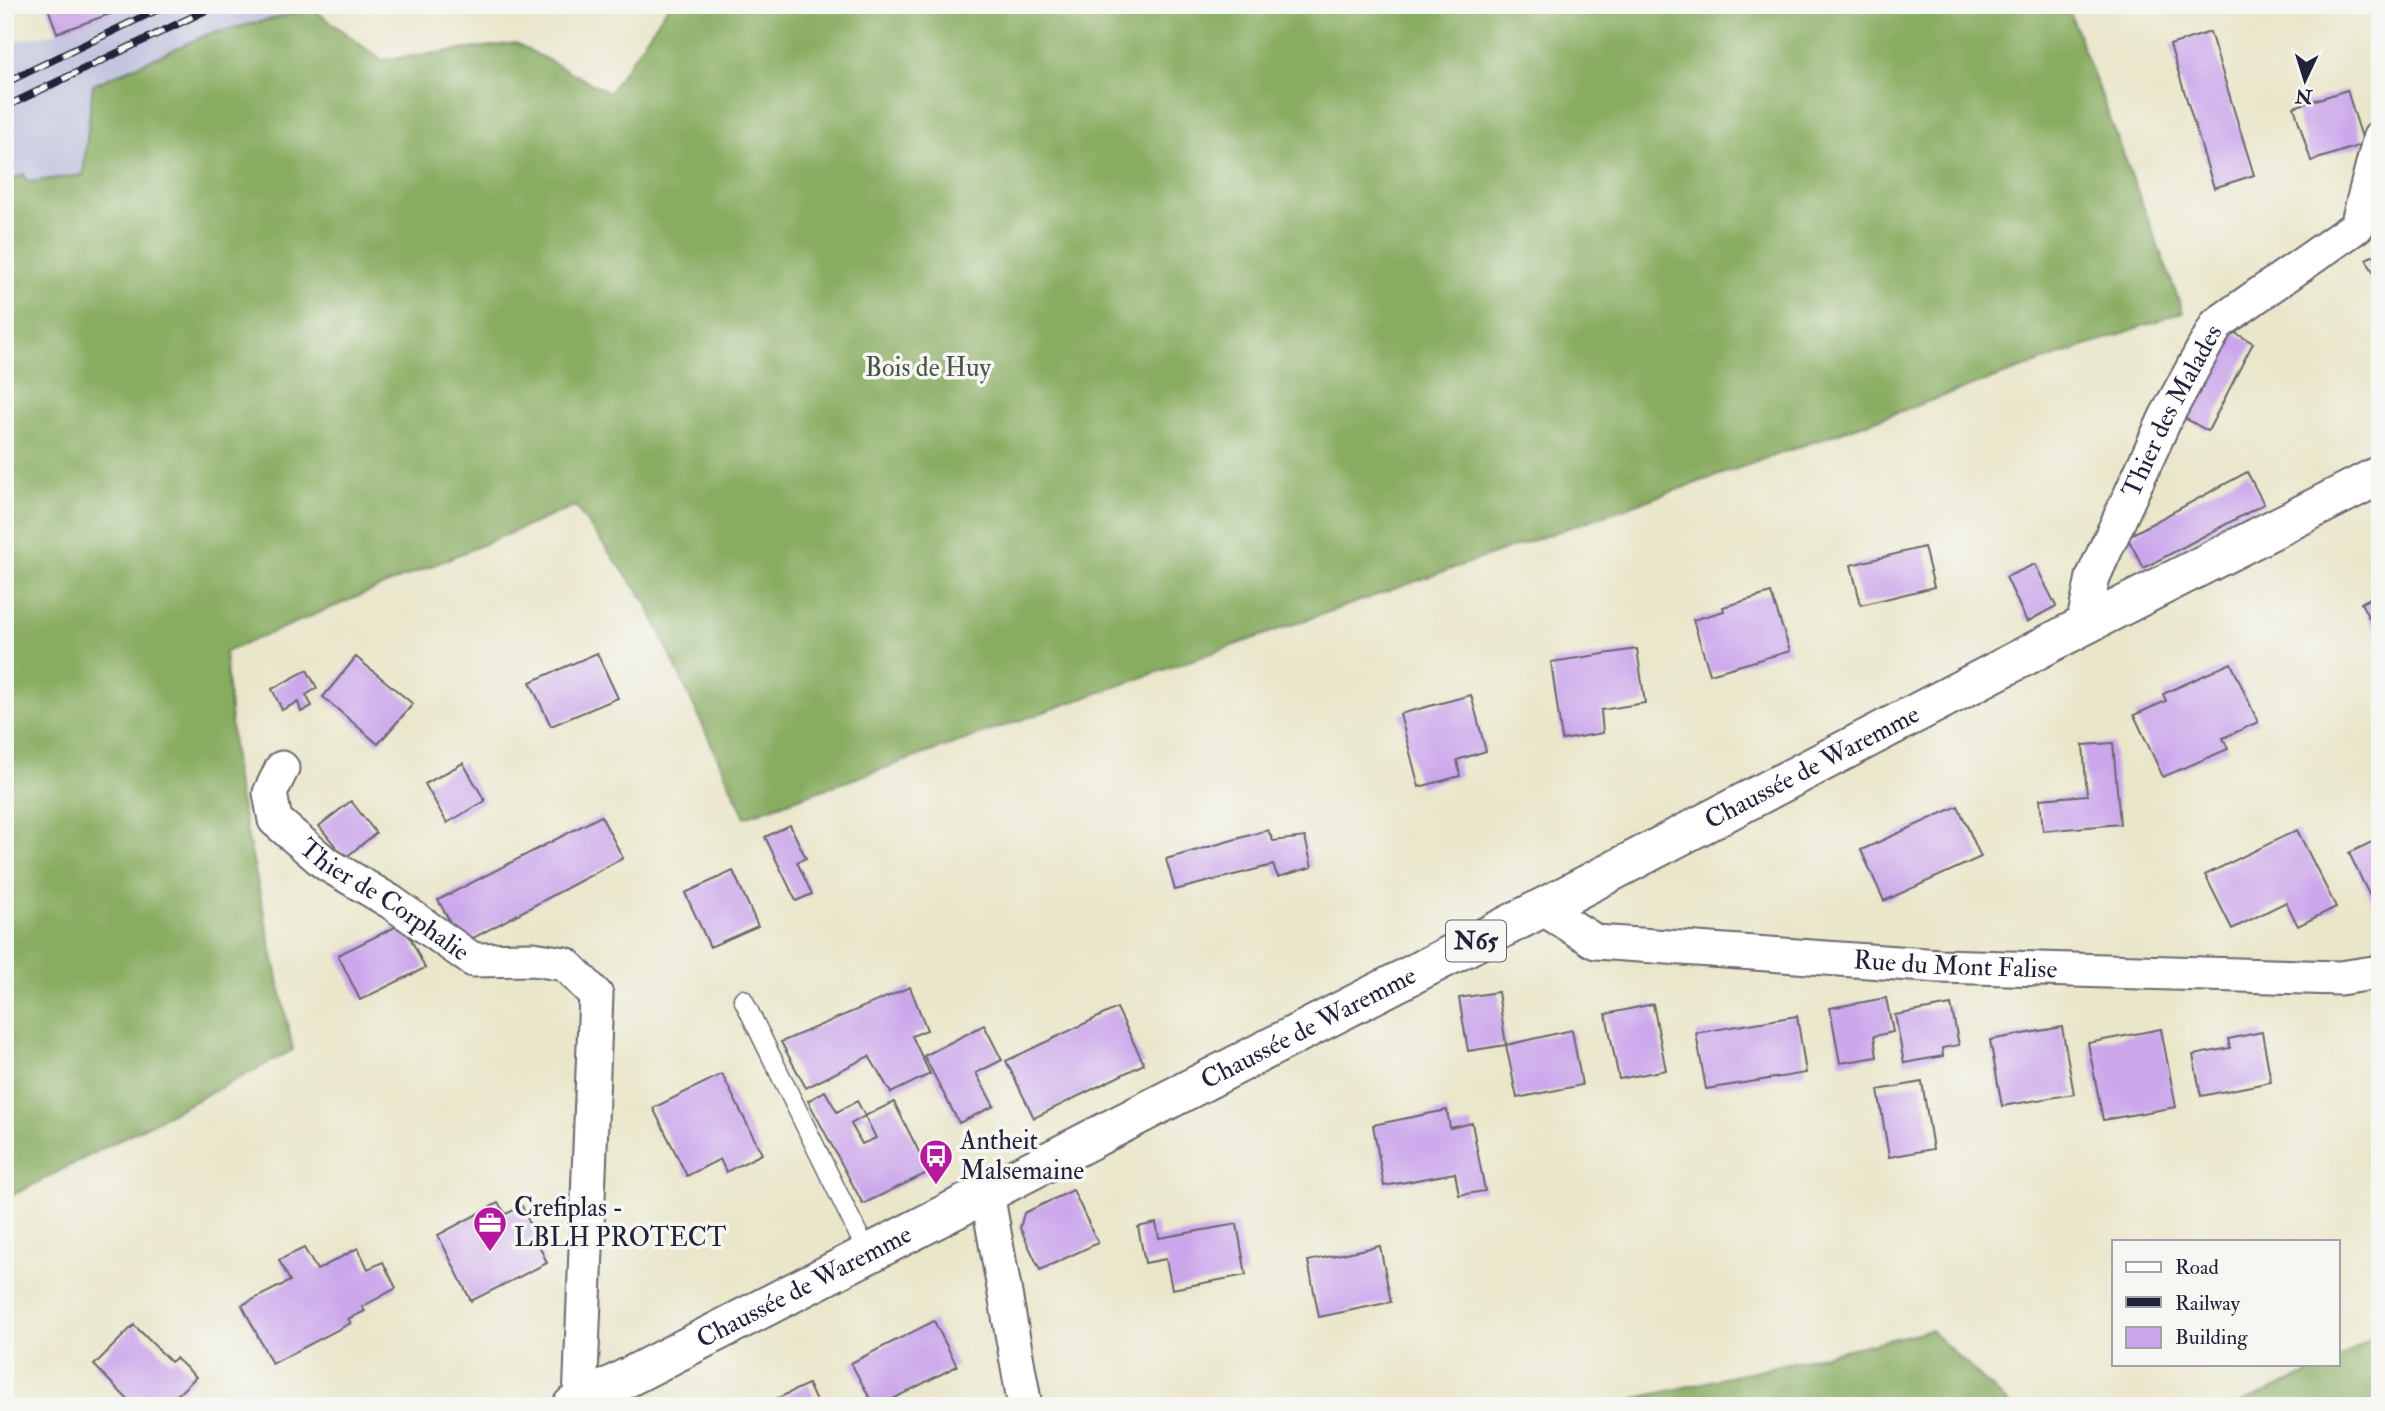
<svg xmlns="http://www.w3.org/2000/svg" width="2385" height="1411" font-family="'IM FELL Double Pica',serif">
  <rect width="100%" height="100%" fill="#f6f6f2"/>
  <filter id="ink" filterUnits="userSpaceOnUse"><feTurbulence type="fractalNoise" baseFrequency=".0143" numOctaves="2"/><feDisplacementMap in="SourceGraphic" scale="14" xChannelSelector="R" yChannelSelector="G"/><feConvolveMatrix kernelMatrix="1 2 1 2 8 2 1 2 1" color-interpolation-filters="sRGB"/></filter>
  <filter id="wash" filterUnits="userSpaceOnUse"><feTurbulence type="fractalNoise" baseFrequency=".00686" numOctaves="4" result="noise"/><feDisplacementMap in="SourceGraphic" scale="28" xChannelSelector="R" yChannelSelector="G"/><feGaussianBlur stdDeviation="1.57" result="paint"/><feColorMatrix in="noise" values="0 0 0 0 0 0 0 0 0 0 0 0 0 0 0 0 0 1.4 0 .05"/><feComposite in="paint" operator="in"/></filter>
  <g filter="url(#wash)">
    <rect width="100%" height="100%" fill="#eae6ca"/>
    <!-- industrial -->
    <path fill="#c0c2dd" d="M133 5H322L313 9 84 175 28 183 24 174 5 183V43L57 33Z"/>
    <!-- forest -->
    <path fill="#88ac61" stroke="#55674e" stroke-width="2" d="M669 5H2067L2183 312 745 817 646 602 575 506 225 652 236 781 293 1050 5 1199V183L24 174 28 182 83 175 93 85 209 34 313 9 381 60 516 43 609 93Z
      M1930 1330 2011 1406H1633V1399Z
      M2380 1333V1406H2234L2330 1364H2338V1359Z"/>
    <g id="blocks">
      <!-- building -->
      <path fill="#cba6eb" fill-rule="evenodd" d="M47 5H132V6L57 33Z
        M2210 32 2254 175 2214 188 2170 45Z
        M2347 90 2364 144 2311 161 2294 107Z
        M2380 252V285L2366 259Z
        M2228 329 2253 343 2208 431 2183 417Z
        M2247 472 2264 504 2144 568 2127 537Z
        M1924 547 1934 587 1861 605 1851 565Z
        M2035 564 2056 606 2027 622 2006 577Z
        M1771 593 1790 651 1710 674 1693 620 1724 611 1723 607Z
        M2380 593V639L2361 603Z
        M1637 649 1645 703 1601 710 1603 733 1562 740 1551 662Z
        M597 653 618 698 551 726 530 682Z
        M356 657 413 704 378 744 323 697Z
        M2231 663 2258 722 2223 738 2228 749 2163 777 2134 715 2166 701 2163 694Z
        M307 670 317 688 306 695 312 706 301 712 298 702 282 710 272 689Z
        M1471 695 1486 751 1457 760 1460 776 1419 787 1400 714Z
        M2113 743 2120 824 2043 831 2040 799 2087 795 2083 745Z
        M463 763 485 801 447 823 425 784Z
        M351 801 376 833 345 858 319 826Z
        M1958 806 1981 857 1884 901 1861 850Z
        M601 816 623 858 462 944 438 900Z
        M790 825 806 858 797 862 812 894 796 901 765 837Z
        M1268 830 1273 841 1305 837 1312 867 1278 877 1273 865 1175 890 1166 859Z
        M2297 830 2336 907 2298 926 2286 902 2232 929 2205 875Z
        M2380 838V905L2375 907 2349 853Z
        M733 871 758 926 710 947 685 893Z
        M403 923 425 968 360 1000 338 955Z
        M910 987 927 1030 912 1036 930 1074 891 1093 869 1056 806 1088 781 1042Z
        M1498 992 1506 1045 1572 1030 1582 1085 1517 1098 1506 1045 1468 1051 1459 998Z
        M1886 998 1893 1032 1874 1036 1877 1057 1840 1063 1830 1008Z
        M1653 1004 1666 1070 1619 1079 1606 1014Z
        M1951 1005 1959 1045 1942 1048 1943 1056 1904 1063 1895 1015Z
        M1117 1008 1144 1064 1034 1118 1006 1061Z
        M1797 1016 1806 1073 1706 1089 1696 1033Z
        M984 1025 1002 1060 976 1073 994 1106 959 1123 924 1056Z
        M2062 1027 2074 1094 2002 1106 1990 1040Z
        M2161 1029 2176 1107 2103 1120 2088 1043Z
        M2262 1032 2271 1082 2201 1096 2193 1055 2230 1048 2228 1039Z
        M722 1074 762 1154 726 1172 720 1159 687 1176 653 1108Z
        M1922 1082 1933 1149 1889 1157 1878 1090Z
        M825 1091 837 1112 857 1101 865 1116 894 1102 929 1172 863 1204 808 1101ZM865 1116 876 1138 862 1144 851 1124Z
        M1447 1110 1450 1128 1472 1123 1485 1191 1459 1195 1455 1173 1384 1186 1373 1125Z
        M1073 1190 1098 1243 1040 1270 1020 1228 1024 1213Z
        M498 1203 506 1214 522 1206 547 1263 471 1301 438 1235Z
        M1156 1223 1159 1238 1237 1224 1246 1275 1172 1289 1166 1259 1145 1263 1138 1227Z
        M1380 1246 1391 1302 1319 1317 1308 1261Z
        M304 1248 317 1270 358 1248 368 1269 383 1262 396 1288 362 1307 365 1311 348 1319 351 1323 272 1364 242 1305 290 1281 279 1260Z
        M934 1321 957 1366 879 1406H874L851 1363Z
        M134 1325 171 1362 176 1358 196 1377 166 1406H134L94 1365Z
        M808 1384 818 1406H761Z"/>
    </g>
  </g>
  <g filter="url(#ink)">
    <use href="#blocks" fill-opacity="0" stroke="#68676d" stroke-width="2"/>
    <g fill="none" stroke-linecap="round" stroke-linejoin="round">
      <!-- service casing -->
      <g stroke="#68676d" stroke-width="21">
        <path id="service" d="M743 999 868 1254"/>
      </g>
      <!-- minor casing -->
      <g stroke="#68676d" stroke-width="37">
        <g id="minor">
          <path id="s1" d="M2083 626 2093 577 2166 417 2217 324 2357 226 2380 137"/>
          <path id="s2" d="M282 768 270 793 275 820 325 863 391 902 473 960 533 959 565 964 596 995 580 1402"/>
          <path id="s3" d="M1542 908 1596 942 1940 966 2340 978 2380 972"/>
          <path d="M987 1193 1025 1406"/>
        </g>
      </g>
      <!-- primary casing -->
      <g stroke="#68676d" stroke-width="42">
        <g id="primary">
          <path id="s4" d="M572 1406 1542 908 2083 626 2380 475"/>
        </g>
      </g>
      <!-- service -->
      <use href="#service" stroke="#fff" stroke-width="18"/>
      <!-- minor -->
      <use href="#minor" stroke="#fff" stroke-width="33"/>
      <!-- primary -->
      <use href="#primary" stroke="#fff" stroke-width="38"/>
      <!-- rail casing -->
      <g stroke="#22223b" stroke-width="8">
        <path id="rail" d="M5 83 167 5
          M5 107 217 5"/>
      </g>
      <!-- rail -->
      <use href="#rail" stroke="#f6f6f2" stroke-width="5" stroke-dasharray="16" stroke-linecap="butt"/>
    </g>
  </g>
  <!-- icons -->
  <defs>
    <g id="bus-pin" transform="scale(1.75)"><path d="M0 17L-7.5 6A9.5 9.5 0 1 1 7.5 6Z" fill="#b5179e" stroke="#f6f6f2"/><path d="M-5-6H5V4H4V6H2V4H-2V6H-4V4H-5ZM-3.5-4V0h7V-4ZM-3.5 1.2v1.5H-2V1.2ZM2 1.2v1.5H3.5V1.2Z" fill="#fff"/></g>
    <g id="office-pin" transform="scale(1.75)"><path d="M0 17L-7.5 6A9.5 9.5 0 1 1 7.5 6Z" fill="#b5179e" stroke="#f6f6f2"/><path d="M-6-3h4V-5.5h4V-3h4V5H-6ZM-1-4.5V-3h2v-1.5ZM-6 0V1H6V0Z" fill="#fff"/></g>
  </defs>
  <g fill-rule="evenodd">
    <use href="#bus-pin" x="936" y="1156"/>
    <use href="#office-pin" x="490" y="1223"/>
  </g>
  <g text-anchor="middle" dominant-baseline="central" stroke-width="7" stroke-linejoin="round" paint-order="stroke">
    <!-- shield labels -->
    <rect fill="#f6f6f2" stroke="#626272" stroke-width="2" x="1446" y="920.5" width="60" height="41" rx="5"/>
    <g font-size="24" font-weight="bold" fill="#22223b">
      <text x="1476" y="941">N65</text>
    </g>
    <!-- park labels -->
    <g font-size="26" fill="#4b544a" stroke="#f6f6f2">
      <text x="928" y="368">Bois de Huy</text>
    </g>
    <!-- street labels -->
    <g font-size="26" fill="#22223b" stroke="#f6f6f2">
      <text stroke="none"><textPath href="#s1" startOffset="234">Thier des Malades</textPath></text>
      <text stroke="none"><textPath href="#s4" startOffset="1395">Chaussée de Waremme</textPath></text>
      <text stroke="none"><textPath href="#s2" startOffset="191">Thier de Corphalie</textPath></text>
      <text stroke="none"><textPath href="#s3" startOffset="424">Rue du Mont Falise</textPath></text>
      <text stroke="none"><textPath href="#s4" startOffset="828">Chaussée de Waremme</textPath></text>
      <text stroke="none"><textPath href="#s4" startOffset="261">Chaussée de Waremme</textPath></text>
    </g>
    <!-- poi labels -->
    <g font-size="26" fill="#22223b" stroke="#f6f6f2" text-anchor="start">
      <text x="960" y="1141">Antheit<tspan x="960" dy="30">Malsemaine</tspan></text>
      <text x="514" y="1208">Crefiplas -<tspan x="514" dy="30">LBLH PROTECT</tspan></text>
    </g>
  </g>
  <!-- margin -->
  <rect width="2385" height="1411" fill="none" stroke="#f6f6f2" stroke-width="28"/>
  <!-- legend -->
  <rect x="2112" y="1240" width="228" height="126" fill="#f6f6f2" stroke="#a1a1a9" stroke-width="2"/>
  <rect x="2126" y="1262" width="35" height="10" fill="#ffffff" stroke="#a1a1a9" stroke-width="2"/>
  <text x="2175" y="1274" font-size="21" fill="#22223b">Road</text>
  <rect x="2126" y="1297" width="35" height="10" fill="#22223b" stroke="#a1a1a9" stroke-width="2"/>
  <text x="2175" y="1310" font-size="21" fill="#22223b">Railway</text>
  <rect x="2126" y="1327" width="35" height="21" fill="#cba6eb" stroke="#a1a1a9" stroke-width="2"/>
  <text x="2175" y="1344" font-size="21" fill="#22223b">Building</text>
  <!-- north arrow -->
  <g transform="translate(2305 80) rotate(184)" stroke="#f6f6f2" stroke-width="5" paint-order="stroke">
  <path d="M0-5L12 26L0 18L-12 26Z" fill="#22223b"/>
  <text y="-10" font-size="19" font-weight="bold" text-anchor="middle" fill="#22223b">N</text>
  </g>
</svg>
